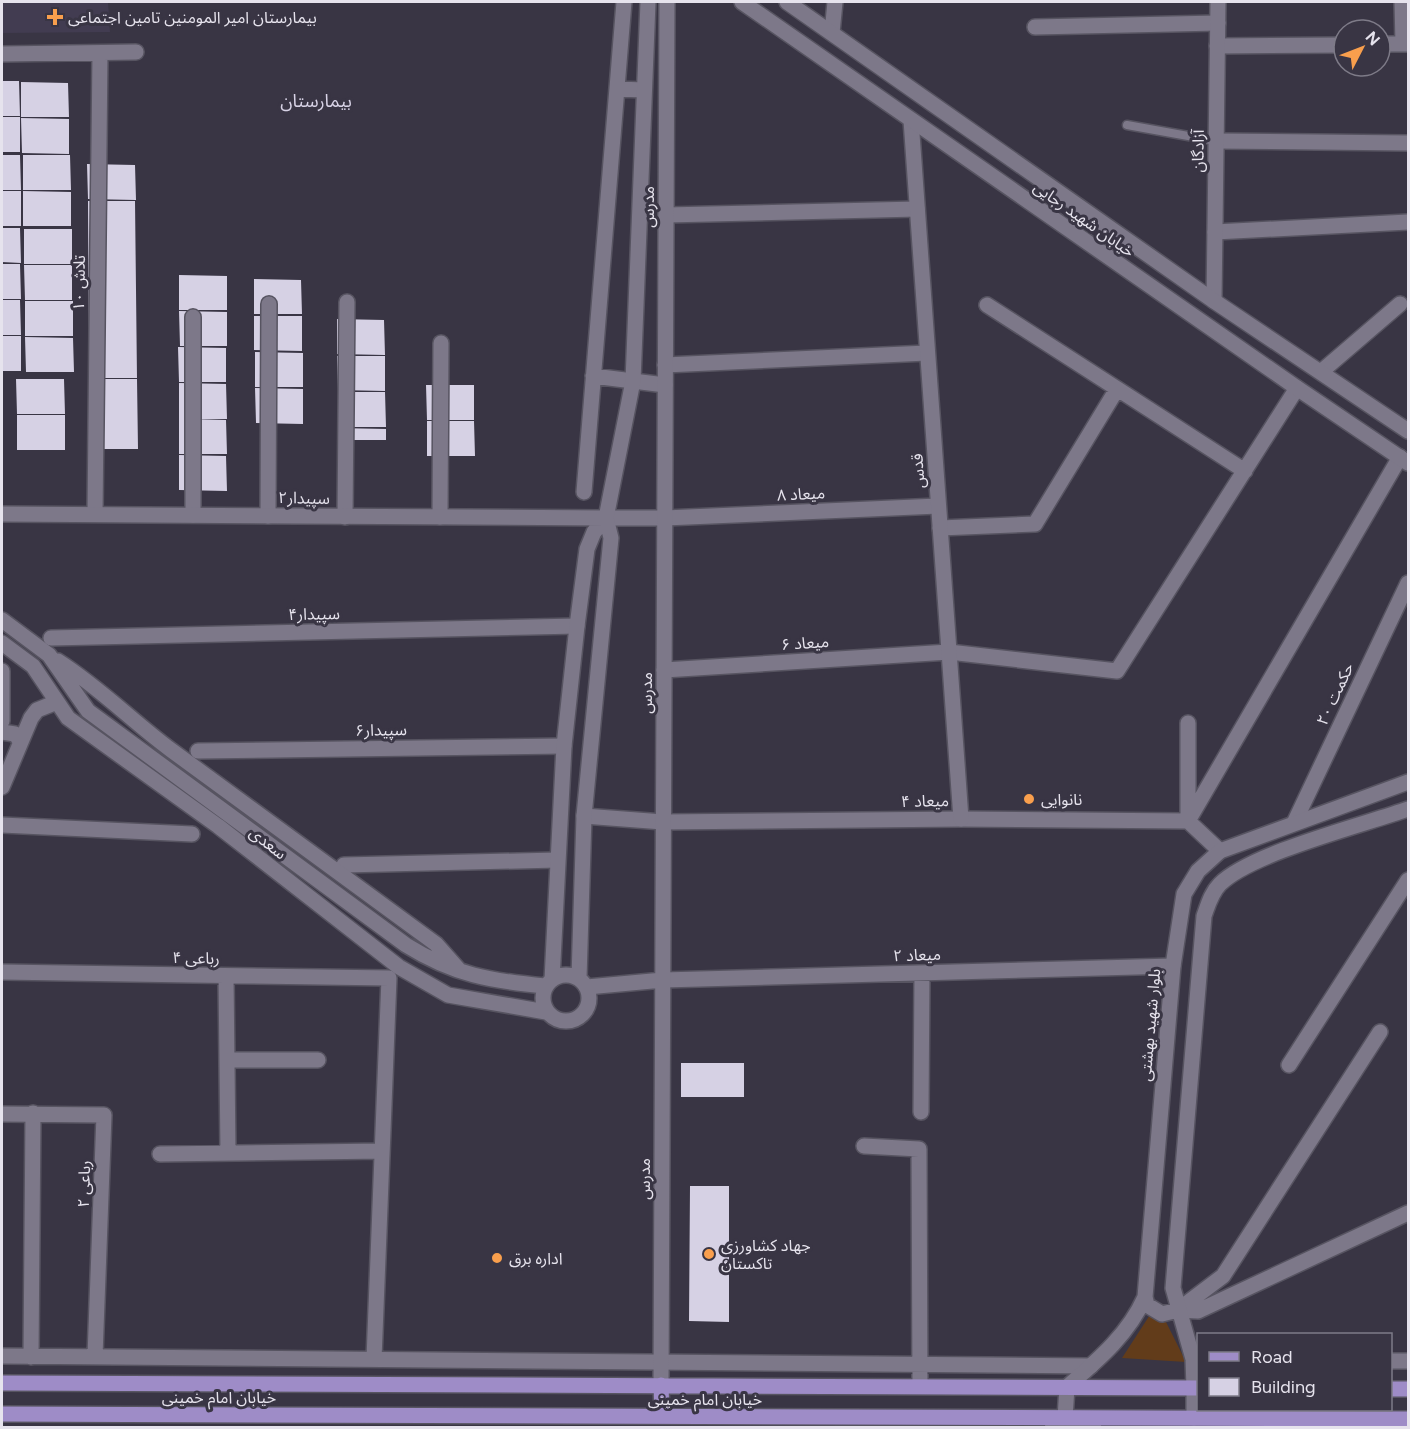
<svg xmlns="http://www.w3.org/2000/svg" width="1410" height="1429" font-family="Figtree,'Noto Sans Arabic',sans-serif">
  <rect width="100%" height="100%" fill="#393544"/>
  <!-- built -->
  <path fill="#423c51" d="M2 2H108L110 32 2 33Z"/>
  <!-- green -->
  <path fill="#623c1a" d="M1157 1304 1186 1362 1122 1358Z"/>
  <!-- building -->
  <path fill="#d6d1e4" d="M2 81H19L20 116H2Z
    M21 82 68 83 69 117H21Z
    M2 117H20V152H2Z
    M21 118 69 119V154L22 153Z
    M2 155H20L21 190H2Z
    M23 155H70L71 190H23Z
    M87 164 135 165 136 200 88 199Z
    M2 191H21V226H2Z
    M23 191 71 192V226H23Z
    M88 201H135L137 378H89Z
    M2 228H20L21 263 2 262Z
    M24 229H72V264H24Z
    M2 264H20L21 299H2Z
    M24 265H72V300H25Z
    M179 275 227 276V310H179Z
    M254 279 301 280 302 314H254Z
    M2 300H20L21 335H2Z
    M25 301H73V336H25Z
    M179 311 227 312V346H180Z
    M254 316H302V351L254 350Z
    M337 319 384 320 385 355 337 354Z
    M2 336H21V371H2Z
    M25 337 73 338 74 372H26Z
    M178 347 226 348V382H179Z
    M255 352 303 353V387H255Z
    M337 356H385V391L338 390Z
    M16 379H64L65 414H17Z
    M89 379H137L138 449H90Z
    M179 383 226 384 227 419H191L226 420 227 454H179Z
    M426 385H474V420H427Z
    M255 388 303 389V424L256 423Z
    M338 392H385L386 427H338Z
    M17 415H65V450H17Z
    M427 421H474L475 456H427Z
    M338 428 386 429V440H338Z
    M179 455 226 456 227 491 179 490Z
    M681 1063H744V1097H681Z
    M690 1186H729V1322L689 1321Z"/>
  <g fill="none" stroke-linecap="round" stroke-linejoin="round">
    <!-- service casing -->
    <g stroke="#575461" stroke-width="11">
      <path id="service" d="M1127 125 1216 141"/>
    </g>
    <!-- minor casing -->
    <g stroke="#575461" stroke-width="18">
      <path id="minor" d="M1402 2 1403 44
        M1035 27 1218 23
        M1380 44H1408
        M1217 46 1344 45
        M2 54 136 52
        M617 89 644 90
        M1216 141 1408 143
        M666 215 917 209
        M1215 232 1408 222
        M987 305 1245 471
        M665 365 927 353
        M1322 371 1400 304
        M593 376 665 385
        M584 492 624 2
        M95 514 100 53
        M193 515V317
        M268 516 269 304
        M345 517 347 302
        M440 517 441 343
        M606 518H665L938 506
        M940 528 1035 524 1117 389
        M51 638 577 626
        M664 670 949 652 1117 671 1297 388
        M198 751 564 746
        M584 816 663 822 961 819 1188 821V723
        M1295 821 1408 583
        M2 825 192 834
        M1220 851 1188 821 1400 457
        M344 865 557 860
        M2 972 389 978 374 1359
        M226 976 228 1153
        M663 980 1173 966
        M227 1060H318
        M1289 1065 1408 880
        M921 1112 922 973
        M2 1114 104 1115 95 1356
        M864 1146 919 1149 920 1386
        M160 1154 382 1151
        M1178 1310 1223 1276 1380 1032
        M1178 1310 1198 1311 1408 1213
        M2 1356 1091 1366
        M31 1357 33 1113"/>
    </g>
    <!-- tertiary casing -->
    <g stroke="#575461" stroke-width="18">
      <path id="tertiary" d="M832 33 835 2
        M911 120 961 819
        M1214 301 1218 2
        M2 514 606 518
        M2 620 49 655 88 711 406 945C454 975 491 981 545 986
        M2 643 33 666 68 718 218 826 399 967 448 995 546 1012
        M58 661C99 687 132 721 171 750L436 944 459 970
        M2 671V721
        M2 732 15 734 20 741
        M2 787 31 718 37 710 57 702
        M543 998a23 23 0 1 1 46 0a23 23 0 1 1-46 0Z
        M579 978 584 816 611 538 606 518 633 381 648 2
        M552 980 564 746 577 626 587 549 594 532 606 518
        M587 987 663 980
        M1145 1297 1147 1305 1162 1314 1178 1310
        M1390 1361H1408
        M661 1385 667 2
        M1198 1386 1194 1388 1193 1359 1173 1288 1204 916C1208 905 1211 893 1220 884 1251 853 1363 825 1408 809
        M1067 1387C1098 1360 1128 1335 1145 1297L1173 966 1184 894 1198 871 1220 851 1408 782
        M1052 1428 1065 1418 1094 1428"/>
    </g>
    <!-- secondary casing -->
    <g stroke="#575461" stroke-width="18">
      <path id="secondary" d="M742 2 1297 388 1408 463
        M787 2 1214 301 1408 431
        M1065 1418 1067 1387
        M1194 1418V1388"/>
    </g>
    <!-- primary casing -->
    <g stroke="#575461" stroke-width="18">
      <path id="primary" d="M2 1383 1198 1388
        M661 1385 662 1416
        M1390 1389H1408
        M2 1414 1408 1419"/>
    </g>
    <!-- service -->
    <use href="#service" stroke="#7d7889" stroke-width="8"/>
    <!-- minor -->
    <use href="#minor" stroke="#7d7889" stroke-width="15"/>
    <!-- tertiary -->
    <use href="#tertiary" stroke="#7d7889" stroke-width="15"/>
    <!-- secondary -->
    <use href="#secondary" stroke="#7d7889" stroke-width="15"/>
    <!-- primary -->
    <use href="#primary" stroke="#9e8cc7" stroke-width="15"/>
  </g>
  <!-- markers -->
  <g fill="#f99f4d" stroke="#393544" stroke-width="2">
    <path d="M52 8h6v6h6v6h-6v6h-6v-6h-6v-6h6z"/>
    <circle cx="1029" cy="799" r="6"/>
    <circle cx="709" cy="1254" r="6"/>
    <circle cx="497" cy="1258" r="6"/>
  </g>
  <g text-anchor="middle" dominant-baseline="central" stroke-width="6" stroke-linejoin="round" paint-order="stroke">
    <!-- poi labels -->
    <g font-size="16" fill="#e6e3ed" stroke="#393544" text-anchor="start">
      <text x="68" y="17">بیمارستان امیر المومنین تامین اجتماعی</text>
      <text x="1041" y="799">نانوایی</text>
      <text x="721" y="1245">جهاد کشاورزی<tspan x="721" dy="18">تاکستان</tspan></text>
      <text x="509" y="1258">اداره برق</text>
    </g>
    <!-- street labels -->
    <g font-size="16" fill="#e6e3ed" stroke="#393544">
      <text transform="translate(1198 151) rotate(-89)">آزادگان</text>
      <text transform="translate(648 207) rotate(-90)">مدرس</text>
      <text transform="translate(1084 219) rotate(35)">خیابان شهید رجایی</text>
      <text transform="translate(79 283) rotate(-89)">تلاش ۱۰</text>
      <text transform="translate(918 471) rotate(-94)">قدس</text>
      <text transform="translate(801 494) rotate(-3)">میعاد ۸</text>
      <text transform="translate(304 498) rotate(1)">سپیدار۲</text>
      <text transform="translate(314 614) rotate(-1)">سپیدار۴</text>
      <text transform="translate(805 643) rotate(-4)">میعاد ۶</text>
      <text transform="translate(646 693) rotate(-90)">مدرس</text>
      <text transform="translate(1335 694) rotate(-65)">حکمت ۲۰</text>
      <text transform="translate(381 730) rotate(-1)">سپیدار۶</text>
      <text transform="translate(925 801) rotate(-1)">میعاد ۴</text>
      <text transform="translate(268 843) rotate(38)">سعدی</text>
      <text transform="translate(917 955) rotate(-2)">میعاد ۲</text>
      <text transform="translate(196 958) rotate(1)">رباعی ۴</text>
      <text transform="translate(1150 1025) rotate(-85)">بلوار شهید بهشتی</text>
      <text transform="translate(644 1179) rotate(-90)">مدرس</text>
      <text transform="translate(84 1184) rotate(-88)">رباعی ۲</text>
      <text x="219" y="1397">خیابان امام خمینی</text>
      <text x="705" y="1399">خیابان امام خمینی</text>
    </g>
    <!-- neighbourhood labels -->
    <g font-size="18" fill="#d8d3e6" stroke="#393544">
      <text x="316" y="101">بیمارستان</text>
    </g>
  </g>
  <!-- border -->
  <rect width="1410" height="1429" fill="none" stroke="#e6e3ed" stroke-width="6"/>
  <!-- legend -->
  <rect x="1197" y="1333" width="195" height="78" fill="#393544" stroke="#7e7b88" stroke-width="1.5"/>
  <rect x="1209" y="1352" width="30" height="9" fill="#9e8cc7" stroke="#7e7b88" stroke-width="1.5"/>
  <text x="1251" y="1363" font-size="18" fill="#e6e3ed">Road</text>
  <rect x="1209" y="1378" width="30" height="18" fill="#d6d1e4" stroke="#7e7b88" stroke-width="1.5"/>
  <text x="1251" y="1393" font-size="18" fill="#e6e3ed">Building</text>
  <!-- north arrow -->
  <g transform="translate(1362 48) rotate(48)"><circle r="28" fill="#393544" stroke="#7e7b88" stroke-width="1.5"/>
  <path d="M0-4.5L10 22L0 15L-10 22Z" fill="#f99f4d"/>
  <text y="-9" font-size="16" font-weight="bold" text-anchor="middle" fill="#e6e3ed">N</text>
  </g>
</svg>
